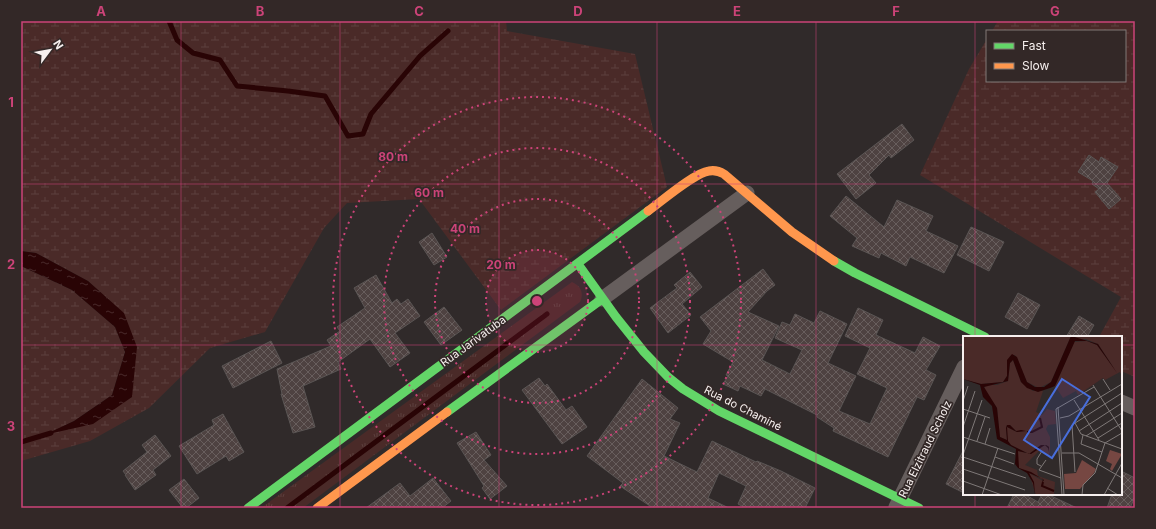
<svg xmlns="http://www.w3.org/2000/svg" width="1156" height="529" font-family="Inter,sans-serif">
  <defs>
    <pattern id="grass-tufts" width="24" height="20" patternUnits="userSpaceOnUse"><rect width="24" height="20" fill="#4a2a28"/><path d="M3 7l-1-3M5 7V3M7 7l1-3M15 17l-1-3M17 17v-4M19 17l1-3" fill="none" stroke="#5c3f3d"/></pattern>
    <pattern id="wetland-marsh" width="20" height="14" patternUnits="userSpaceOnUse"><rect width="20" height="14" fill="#4a2a28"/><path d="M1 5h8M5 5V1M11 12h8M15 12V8" fill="none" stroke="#5c3f3d"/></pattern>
    <pattern id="water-ripples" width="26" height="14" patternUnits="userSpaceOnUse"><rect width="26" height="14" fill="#290405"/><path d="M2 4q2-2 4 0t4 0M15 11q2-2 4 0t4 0" fill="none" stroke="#49292a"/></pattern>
    <pattern id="building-cross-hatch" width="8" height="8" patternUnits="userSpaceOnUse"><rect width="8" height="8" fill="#4e4241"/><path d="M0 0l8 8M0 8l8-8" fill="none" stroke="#685e5d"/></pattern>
  </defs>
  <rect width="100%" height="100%" fill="#302a2a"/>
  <!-- grass -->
  <path fill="url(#grass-tufts)" d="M572 282C581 286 584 293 580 302L303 508H261Z"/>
  <!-- wetland -->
  <path fill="url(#wetland-marsh)" d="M21 21H506L507 31 635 54 667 187 501 310 419 199 347 203 324 228 265 332 210 348 149 408 90 441 21 461V266L72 290 115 327 125 352 112 395 74 421 47 434 132 397 123 313 88 281 36 253 21 251Z
    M998 21H1135V377L1121 371V337H1099L1121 297 920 175 969 69 987 39V81H1125V31H992Z"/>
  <!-- water -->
  <path fill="url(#water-ripples)" d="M21 251 36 253 88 281 124 313 137 347 132 397 93 424 44 435 74 421 112 395 125 352 115 327 72 290 21 266Z"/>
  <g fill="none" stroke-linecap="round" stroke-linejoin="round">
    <!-- stream -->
    <path stroke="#290405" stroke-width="5" d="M169 21 177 40 193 53 220 60 237 86 288 91 325 96 348 136 363 134 371 114 420 56 448 31
      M21 442 51 433
      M287 508 547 314"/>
  </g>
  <!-- building -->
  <path fill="url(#building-cross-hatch)" stroke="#5a5554" d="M902 124 914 140 891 158 889 155 869 175 876 183 856 199 837 174Z
    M1089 155 1099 162 1101 157 1118 167 1107 183 1121 199 1109 209 1095 192 1099 189 1092 184 1093 181 1078 172Z
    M846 196 884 227 897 200 933 216 926 231 958 246 944 273 910 257 906 266 881 253 879 258 852 246 857 238 830 216Z
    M971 227 1004 242 989 271 957 255Z
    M432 233 447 257 434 265 419 242Z
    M763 269 775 285 767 291 748 312 779 326 762 360 790 374 802 350 775 338 782 322 790 325 795 314 814 323 820 311 847 324 828 363 856 376 839 411 870 424 887 388 857 374 870 348 845 336 858 308 883 320 876 335 915 353 923 337 940 346 926 370 936 375 924 400 917 397 888 457 833 431 834 428 817 417V415L765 389 761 396 740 386 738 391 723 384 728 376 726 375 733 362 703 344 711 331 700 317Z
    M690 272 702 287 682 304 691 315 668 333 650 308 677 288 674 285Z
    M376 275 392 303 397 299 401 304 408 299 420 316 395 333 410 353 390 367 370 339 338 362 341 369 303 386 315 427 293 433 281 394H282L277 369 331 346 327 340 340 331 337 327 365 308 354 288Z
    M1018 293 1040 305 1027 329 1005 317Z
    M444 307 462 330 441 345 424 322Z
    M1079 316 1094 325 1087 337H1066Z
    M271 341 282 363 233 388 222 366Z
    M539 378 545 386 547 384 566 410 572 406 587 427 562 444 522 390Z
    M642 379 678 408 670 419 680 423 664 456 697 472 712 441 756 462 757 461 781 471 815 488 805 508H746L738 504 746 486 719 473 708 498 729 508H653L620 486 623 483 587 456Z
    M223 414 244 452 229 461 226 456 197 474 179 446 214 425 212 420Z
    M476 432 491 455 484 460 507 486 490 499 482 488 484 486 457 443Z
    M155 435 171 456 153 470 156 475 135 490 125 475H126L123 471 147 452 142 445Z
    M964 449V493L946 484Z
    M1121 471 1135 478V497L1130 508H1107L1112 494H1121Z
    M433 478 451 501 442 508H366L400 483 410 496Z
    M184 479 199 498 186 508H183L169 490Z
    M1014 494H1024L1038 502 1042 494H1047L1077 508H1007Z"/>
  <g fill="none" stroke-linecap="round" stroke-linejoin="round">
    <!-- street -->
    <path stroke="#665e5d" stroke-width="15" d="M602 299 747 193
      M1121 402 1135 408
      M896 507 964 367"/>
    <!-- fast -->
    <path stroke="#63d668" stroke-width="9" d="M834 261 855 273 985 337
      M578 264 616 317 644 352 668 377 683 389 719 411 919 508
      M447 412 602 299
      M248 508 648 211"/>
    <!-- slow -->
    <path stroke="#ff974d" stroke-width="9" d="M648 211C662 201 694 173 709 171 714 170 719 171 724 174L792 232 834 261
      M317 508 447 412"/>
  </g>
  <!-- grid -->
  <path fill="none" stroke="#cc4378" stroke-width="1" stroke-opacity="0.55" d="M181 21V508M340 21V508M499 21V508M657 21V508M816 21V508M975 21V337M21 184H1135M21 345H964M1121 345H1135M975 494V508"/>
  <!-- distance rings -->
  <circle cx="537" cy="301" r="51" fill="#cc4378" fill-opacity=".12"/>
  <g fill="none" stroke="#cc4378" stroke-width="2" stroke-dasharray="2 4">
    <circle cx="537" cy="301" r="51"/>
    <circle cx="537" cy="301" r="102"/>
    <circle cx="537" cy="301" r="153"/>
    <circle cx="537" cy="301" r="204"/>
  </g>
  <g text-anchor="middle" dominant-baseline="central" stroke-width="3.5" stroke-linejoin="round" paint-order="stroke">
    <!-- street labels -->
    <g font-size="11" fill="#f6efee" stroke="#332827">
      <text transform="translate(473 341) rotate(-36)">Rua Jarivatuba</text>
      <text transform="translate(743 408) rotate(27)">Rua do Chaminé</text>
      <text transform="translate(925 449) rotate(-64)">Rua Elzitraud Scholz</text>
    </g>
  </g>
  <!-- overview -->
  <g transform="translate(963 336)">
    <rect width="159" height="159" fill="#302a2a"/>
    <path d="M147 114 159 118 149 135 147 133 149 128 143 125ZM119 124 133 133 131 137 117 153H102L101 138 113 137Z" fill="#764742"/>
    <path d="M0 0H108L88 46 76 52 64 46 52 19 47 20 44 40 40 46 18 48 0 43ZM113 0H159V40L157 36 142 44 140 42 115 59 113 55 100 62 92 50 111 6 124 5 134 9 151 32 135 8 123 3 113 4ZM50 24 58 46 70 55H80L73 76 79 79 84 73 92 75 93 88 85 89 83 93 87 101V114L86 119 77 114 62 129 74 134 75 140 92 146 91 159H73L66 137 80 145 81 144 56 132 54 127 55 115 68 118 78 110 83 109 86 114V111L83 109H78L66 118 48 109 44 105V91L54 96 61 95H53L47 89H44L43 92 44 104 37 101 34 72 21 53 23 49H34L45 45 47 27Z" fill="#4a2a28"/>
    <path d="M108 0 135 8 154 37 134 9 124 5H112L92 50 87 52 75 56 64 52 58 46 50 24 47 27 45 45 21 51 34 72 37 101 44 104 43 92 44 89H47L53 95 58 94 63 95 54 96 44 91 45 105 48 109 66 118 78 109H83L86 111 85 116V112L82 109 68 118 55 115 56 132 68 136 81 144 79 147 80 143 66 137 71 146 72 159 70 147 64 137 55 132 52 128 53 113 34 103 29 70 20 61 17 49 0 43 18 48 40 46 44 40V24L49 18 54 21 64 46 72 51H81L88 46Z" fill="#290405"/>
    <path fill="none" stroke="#290405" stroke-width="2" d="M64 96H69L79 91 77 82M80 146 79 150 91 155"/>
    <path fill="none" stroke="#7f7978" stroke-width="1" d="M140 43 147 54M130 49 159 95M111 64 136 104M0 65 5 50M95 71 101 159M0 73 27 82M97 82 106 80 159 48M112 87 118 98 159 113M0 91 12 55M116 95 159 67M120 99 118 108 139 116M123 100 159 77M0 101 52 118M135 102 159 87M14 105 22 81M22 108 27 92M99 117H116L159 142M0 119 19 64M0 121 63 142M32 121 51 128M83 124 76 134 98 142M78 130 74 128V123L79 115M0 133 62 154M112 136 109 89 159 57M0 145 39 159M144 152 155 159M19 159 35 112M99 159 93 73 131 51M119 159 120 149 132 137 142 107 159 97M141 159 159 127"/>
    <path fill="#486edc" fill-opacity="0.15" stroke="#486edc" stroke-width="2" d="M99 43 127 61 89 122 61 104Z"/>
    <rect width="159" height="159" fill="none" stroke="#f6efee" stroke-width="2"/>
  </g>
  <circle cx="537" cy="301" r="6" fill="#cc4378" stroke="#332827" stroke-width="2"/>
  <g font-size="12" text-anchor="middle" font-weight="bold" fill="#cc4378" stroke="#332827" stroke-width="3.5" stroke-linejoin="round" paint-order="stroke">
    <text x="393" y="161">80 m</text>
    <text x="429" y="197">60 m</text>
    <text x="465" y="233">40 m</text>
    <text x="501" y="269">20 m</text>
  </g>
  <!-- border -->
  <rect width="1156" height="529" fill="none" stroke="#332827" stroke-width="44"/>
  <!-- legend -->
  <rect x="986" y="30" width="140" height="52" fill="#332827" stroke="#817877"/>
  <rect x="994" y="43" width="20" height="6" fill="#63d668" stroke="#817877"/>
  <text x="1022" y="50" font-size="12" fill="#f6efee">Fast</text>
  <rect x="994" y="63" width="20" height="6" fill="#ff974d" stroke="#817877"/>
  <text x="1022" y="70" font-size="12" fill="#f6efee">Slow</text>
  <!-- north arrow -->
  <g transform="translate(50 50) rotate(58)" stroke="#332827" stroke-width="3" paint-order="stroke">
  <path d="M0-3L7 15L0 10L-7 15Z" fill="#f6efee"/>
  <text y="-6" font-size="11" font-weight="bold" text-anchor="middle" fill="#f6efee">N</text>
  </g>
  <rect x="22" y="22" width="1112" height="485" fill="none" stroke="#cc4378" stroke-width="1.5"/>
  <g font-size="13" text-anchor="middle" font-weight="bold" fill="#cc4378">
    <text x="101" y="16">A</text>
    <text x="260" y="16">B</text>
    <text x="419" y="16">C</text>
    <text x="578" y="16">D</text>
    <text x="737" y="16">E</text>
    <text x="896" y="16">F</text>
    <text x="1055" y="16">G</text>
    <text x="11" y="107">1</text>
    <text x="11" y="269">2</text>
    <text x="11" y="431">3</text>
  </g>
</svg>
